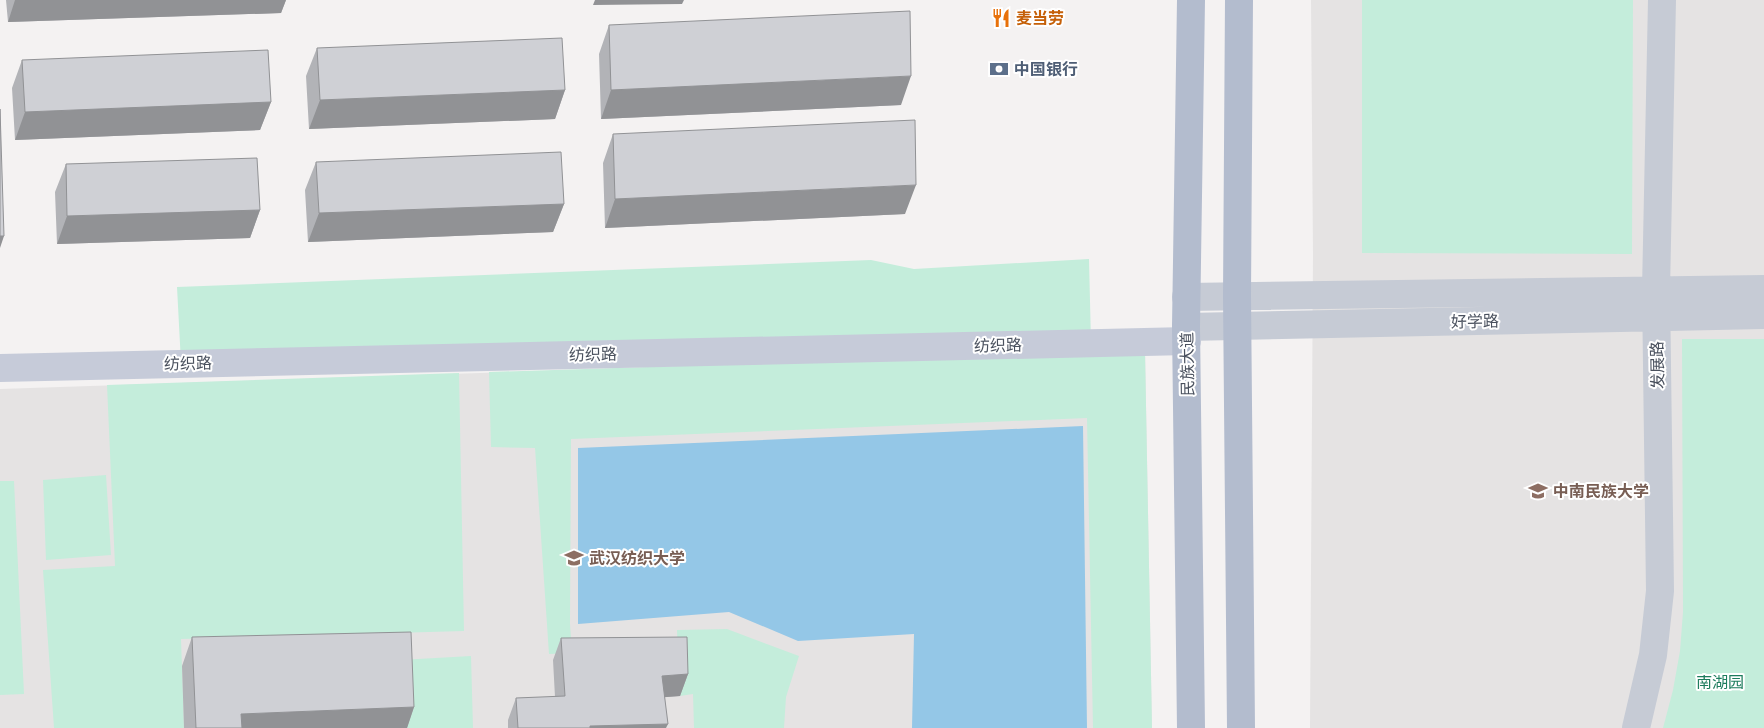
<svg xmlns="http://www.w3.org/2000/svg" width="1764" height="728" font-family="'Open Sans','Noto Sans SC',sans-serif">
  <rect width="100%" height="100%" fill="#f4f2f2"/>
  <!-- education -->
  <path fill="#e5e3e3" d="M1311 0H1764V728H1310L1313 255Z
    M1145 351 1152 728H0V389Z"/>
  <!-- green -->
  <path fill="#c4eddb" d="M1362 0H1633L1632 254 1362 253Z
    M1089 259 1091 343 181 363 177 287 871 260 914 269Z
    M1682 339H1764V728H1663L1673 690 1680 651 1683 612Z
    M1145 351 1152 728H1093L1087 418 571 439 570 624 572 653 549 654 535 448 491 447 489 372Z
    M459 373 464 631 181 639 184 728H54L43 570 115 566 107 385Z
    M106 475 111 555 46 560 43 480Z
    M0 481H14L24 694 0 695Z
    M727 629 799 656 786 697 784 728H694L693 694 680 696 677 630Z
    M471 656 473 728H404L400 660Z"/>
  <!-- water -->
  <path fill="#94c7e7" d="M1083 426 1087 728H912L914 634 798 641 729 612 578 624V448Z"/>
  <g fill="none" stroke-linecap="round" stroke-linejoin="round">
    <!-- minor -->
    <path stroke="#c6cbd5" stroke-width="28" d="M1186 297 1764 289
      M1186 327 1764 315
      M1636 728 1653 655 1660 591 1656 290 1662 0"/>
    <!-- secondary -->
    <path stroke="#c6cbd9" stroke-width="28" d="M0 368 1187 341"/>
    <!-- primary -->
    <path stroke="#b3bcce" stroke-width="28" d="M1239 0 1237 296 1241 728
      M1191 728 1186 327 1191 0"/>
  </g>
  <!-- wall -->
  <path fill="#b2b3b7" d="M6 0H286L281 13 8 22Z
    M609 25 901 105 601 119 599 54Z
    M317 48 565 90 555 119 309 129 306 76Z
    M22 60 271 102 260 130 15 140 12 88Z
    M613 134 905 214 605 228 603 163Z
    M316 162 564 204 553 232 308 242 305 190Z
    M66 164 260 210 250 238 57 244 55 192Z
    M192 637 414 707 407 728H184L182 666Z
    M561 638 688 674 680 696 665 697 666 728H508V720L516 698 555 697 553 660Z"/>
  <!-- shaded-wall -->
  <path fill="#919295" d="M15 0H286L281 13 8 22Z
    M595 0H684L682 4 593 5Z
    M911 76 901 105 601 119 611 90Z
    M565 90 555 119 309 129 320 100Z
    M271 102 260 130 15 140 25 112Z
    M916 185 905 214 605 228 615 199Z
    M564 204 553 232 308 242 319 213Z
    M260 210 250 238 57 244 67 216Z
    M0 236H4L0 248Z
    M688 674 680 696 654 698 662 676Z
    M414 707 407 728H236L241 714Z
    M668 724 666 728H589L590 726Z"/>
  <!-- building -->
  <path fill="#cfd0d5" stroke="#919295" d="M910 11 911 76 611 90 609 25Z
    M562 38 565 90 320 100 317 48Z
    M268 50 271 102 25 112 22 60Z
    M0 109 4 236H0Z
    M915 120 916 185 615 199 613 134Z
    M561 152 564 204 319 213 316 162Z
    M257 158 260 210 67 216 66 164Z
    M411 632 414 707 241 714 242 728H196L192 637Z
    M687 637 688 674 662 676 668 724 590 726V728H518L516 698 565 696 561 638Z"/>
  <!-- icons -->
  <defs>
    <g id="restaurant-bare" transform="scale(1.5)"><path d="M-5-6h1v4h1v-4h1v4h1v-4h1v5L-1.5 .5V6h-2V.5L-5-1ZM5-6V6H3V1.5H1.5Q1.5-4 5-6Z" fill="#e8710a" stroke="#fff" stroke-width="2.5" paint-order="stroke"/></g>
    <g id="bank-bare" transform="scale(1.5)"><path d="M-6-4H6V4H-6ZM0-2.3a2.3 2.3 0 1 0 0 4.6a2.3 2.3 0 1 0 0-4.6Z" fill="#5c6f8a" stroke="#fff" stroke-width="2.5" paint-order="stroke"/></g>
    <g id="university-bare" transform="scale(1.5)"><path d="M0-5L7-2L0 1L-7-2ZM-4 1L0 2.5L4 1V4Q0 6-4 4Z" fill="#8d6e63" stroke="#fff" stroke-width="2.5" paint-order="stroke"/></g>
  </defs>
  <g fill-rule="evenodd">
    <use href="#restaurant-bare" x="1001" y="18"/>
    <use href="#bank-bare" x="999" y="69"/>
    <use href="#university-bare" x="1538" y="491"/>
    <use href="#university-bare" x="574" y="558"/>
  </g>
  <g text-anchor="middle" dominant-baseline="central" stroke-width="4" stroke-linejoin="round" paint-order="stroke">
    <!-- food labels -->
    <g font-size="16" font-weight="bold" fill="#c56008" stroke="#fff" text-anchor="start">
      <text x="1016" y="18">麦当劳</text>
    </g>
    <!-- service labels -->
    <g font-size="16" font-weight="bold" fill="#4e5e75" stroke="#fff" text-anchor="start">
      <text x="1014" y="69">中国银行</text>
    </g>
    <!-- street labels -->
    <g font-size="16" fill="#4a515e" stroke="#fff">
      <text transform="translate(1475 321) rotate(-1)">好学路</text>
      <text transform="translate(998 345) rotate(-1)">纺织路</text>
      <text transform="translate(593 354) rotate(-1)">纺织路</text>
      <text transform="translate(188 363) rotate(-1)">纺织路</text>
      <text transform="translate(1187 364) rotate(-91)">民族大道</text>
      <text transform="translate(1657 365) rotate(-91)">发展路</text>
    </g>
    <!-- education labels -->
    <g font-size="16" font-weight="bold" fill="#785e54" stroke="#fff" text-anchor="start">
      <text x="1553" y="491">中南民族大学</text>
      <text x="589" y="558">武汉纺织大学</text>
    </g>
    <!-- park labels -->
    <g font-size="16" fill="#1e7d5e" stroke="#fff">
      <text x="1720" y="682">南湖园</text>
    </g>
  </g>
</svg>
